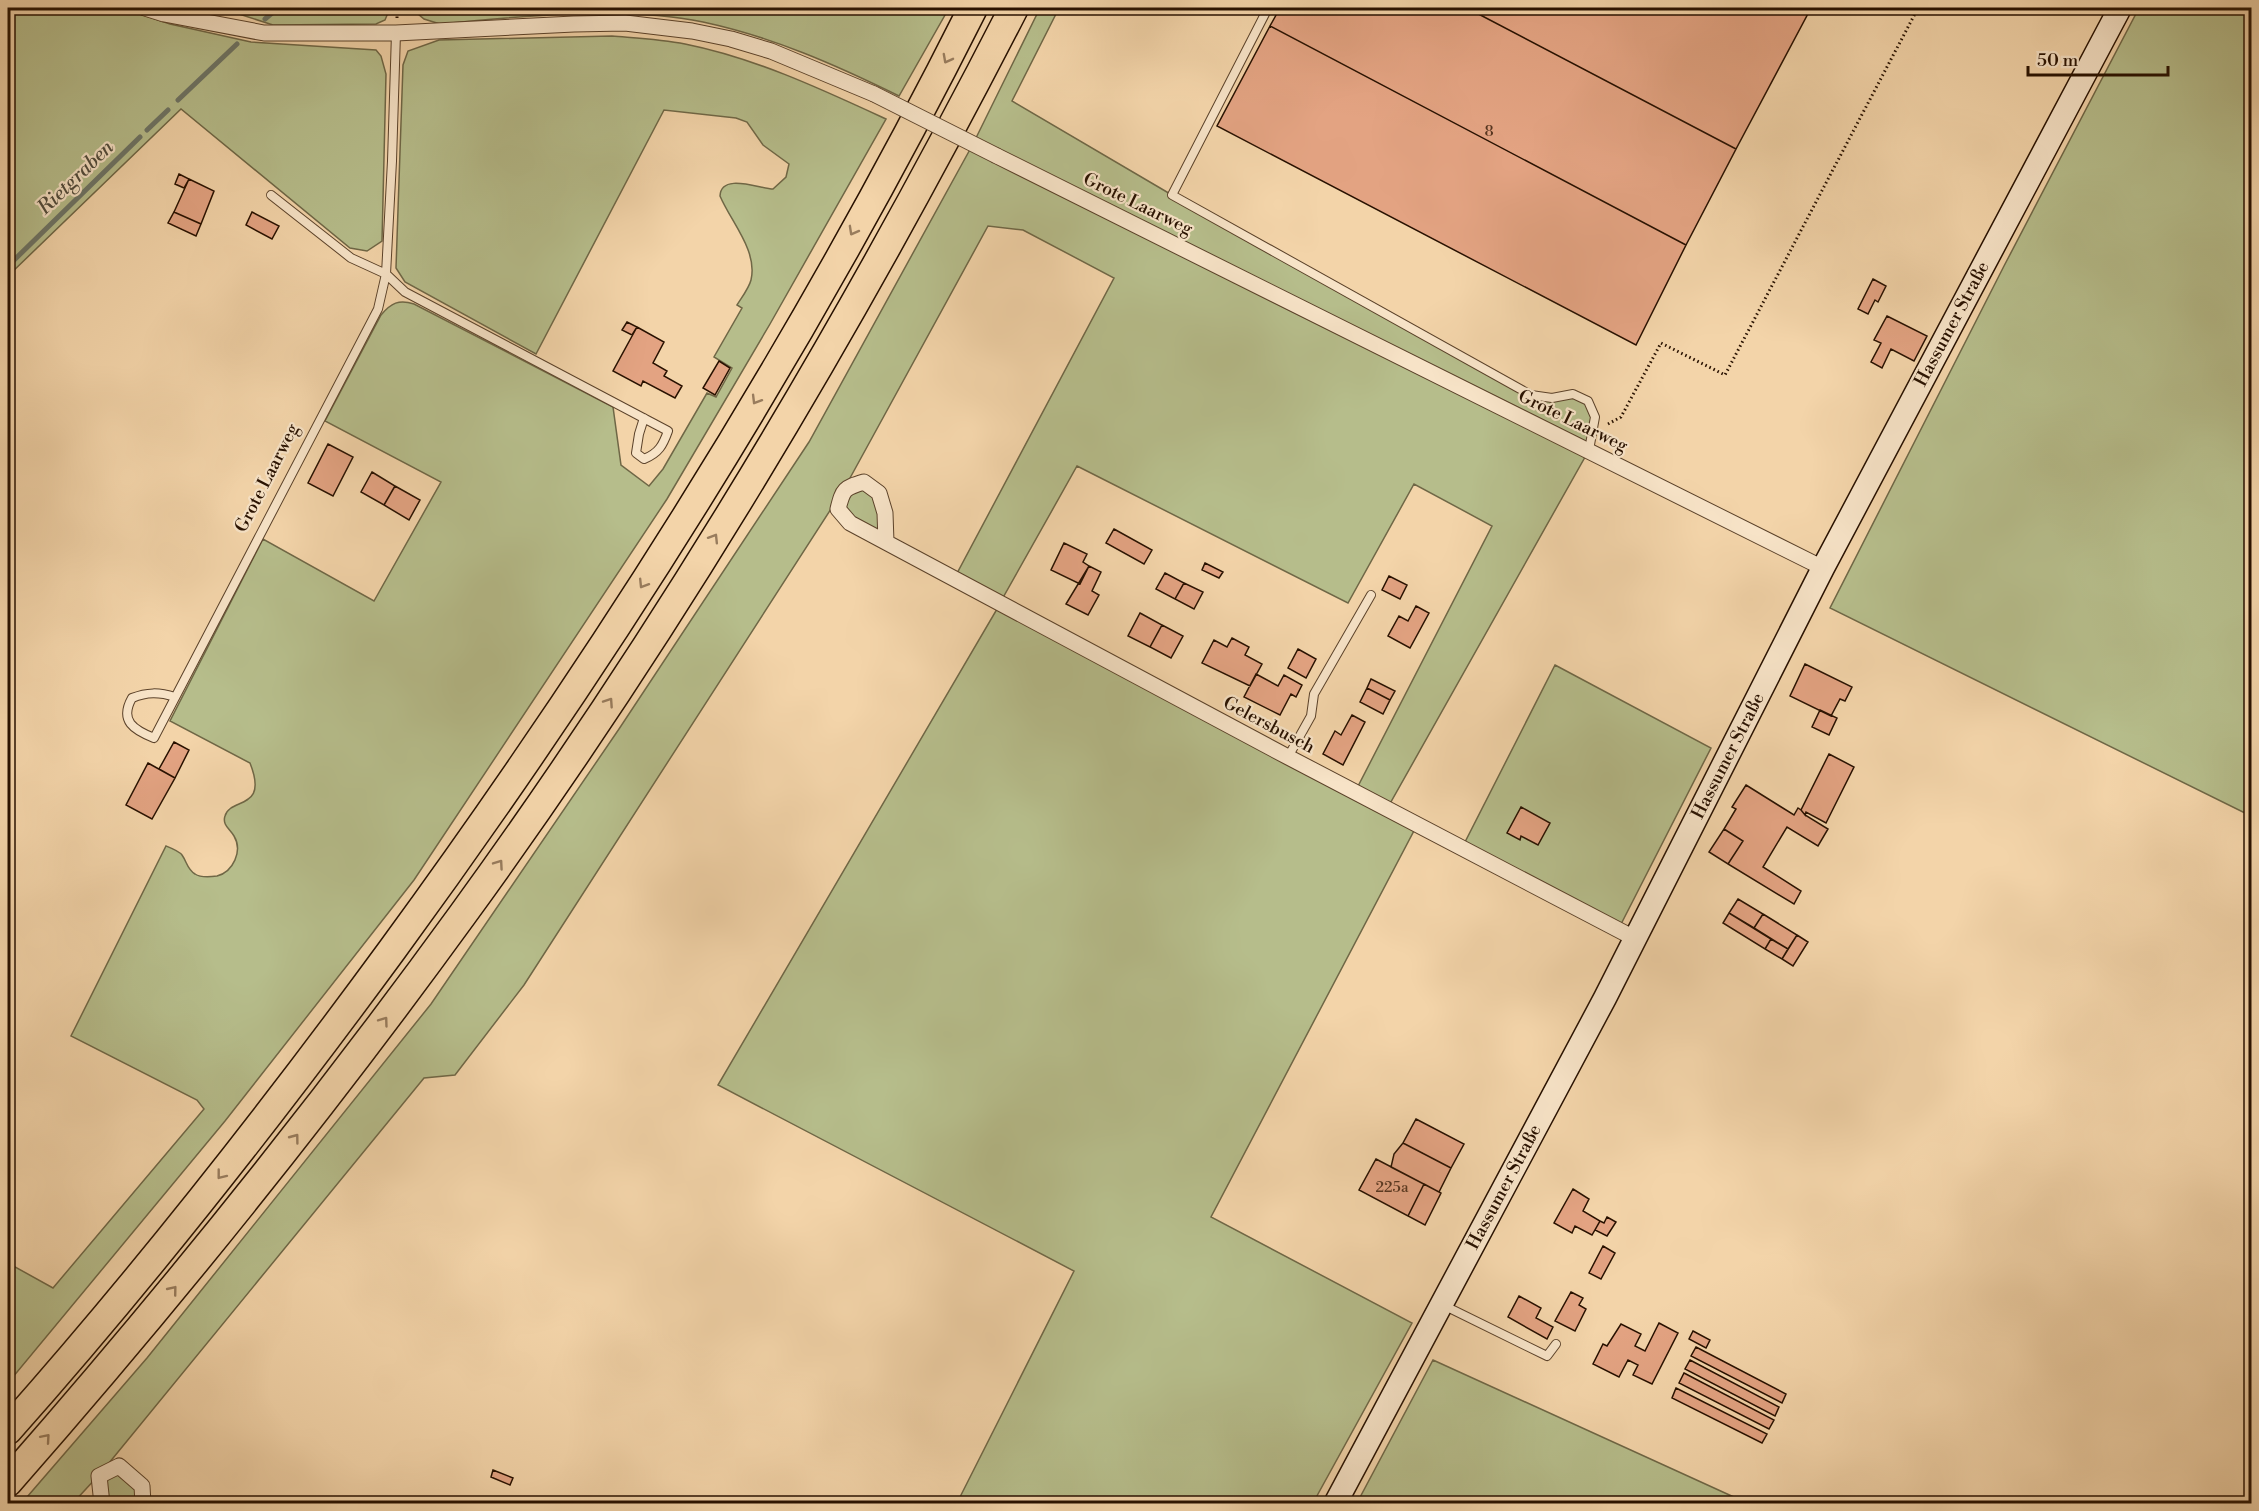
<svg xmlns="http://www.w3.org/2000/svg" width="2259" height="1511" font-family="'Libre Bodoni',serif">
  <rect width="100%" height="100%" fill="#f3d4a9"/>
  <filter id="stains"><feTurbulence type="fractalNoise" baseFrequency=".00333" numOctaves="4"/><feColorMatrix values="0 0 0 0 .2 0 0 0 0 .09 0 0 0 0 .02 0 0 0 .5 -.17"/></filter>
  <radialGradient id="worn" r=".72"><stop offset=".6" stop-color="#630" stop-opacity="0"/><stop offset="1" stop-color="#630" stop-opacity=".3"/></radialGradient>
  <!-- green -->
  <path fill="#b6bd8b" stroke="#6f6746" stroke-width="1.5" fill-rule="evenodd" d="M8 8H122L170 24 251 42 376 50 381 56 386 74 382 241 367 251 350 248 181 109 8 276Z
    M186 8H390L385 20 376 24 273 25 239 14Z
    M411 8H949L899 96C836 65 773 37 703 22 625 6 520 16 440 24L424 19Z
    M1040 8H1059L1012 101 1172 195 1531 395 1573 394 1588 401 1595 417 1589 450 1387 809 1417 825 1211 1217 1412 1323 1313 1503H957L1074 1271 718 1085 1000 604 954 579 1114 278 1023 230 988 226 844 489 847 487 879 493 886 542 850 523 840 495 524 985 455 1075 424 1078 100 1474 119 1466 142 1486 143 1503 102 1504 98 1476 73 1503 21 1504 147 1358 431 1004 619 729 809 442 973 144ZM1077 466 1348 603 1414 484 1492 526 1355 792 1000 603Z
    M2139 8H2251V816L1830 608 2004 266Z
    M612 36C636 38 661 39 685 44 755 58 821 89 886 119L770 324 667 499 414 880 225 1121 8 1383V1263L53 1288 204 1109 197 1100 71 1036 166 846C171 848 179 851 182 855 187 862 187 869 195 874 201 878 210 877 217 876 233 872 243 851 234 836 230 829 222 825 225 816 230 797 269 811 250 763L170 721 263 539 374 601 441 482 325 421 381 315C391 303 399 299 414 304L613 407 621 465 649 486 663 469 707 393 716 397 732 368 714 357 742 308 737 305C742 297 749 288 751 280 758 251 731 222 720 196 721 173 758 188 773 189L786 177 789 164 763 145 747 122 736 118 664 110 536 354 405 282 396 268 403 65 408 51 439 40Z
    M1555 665 1711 748 1618 930 1462 848Z
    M1433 1360 1747 1503H1357Z"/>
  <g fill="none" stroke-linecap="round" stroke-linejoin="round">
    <!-- stream -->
    <path stroke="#6d7567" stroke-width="5" d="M265 19 278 8
      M178 100 237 44
      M147 130 168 110
      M8 266 140 137"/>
  </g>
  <!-- building -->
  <path fill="#e3a382" stroke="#281100" stroke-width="1.5" d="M1280 8H1467L1736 149 1686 245 1270 26Z
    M1467 8H1811L1736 149Z
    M1270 26 1686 245 1636 345 1217 126Z
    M179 174 189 179 184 188 175 184Z
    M189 179 214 191 201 224 174 212Z
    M174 212 201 224 196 236 168 223Z
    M252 212 279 226 272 239 246 225Z
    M1873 279 1886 286 1878 302 1875 300 1868 314 1858 309Z
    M1887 316 1927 336 1914 361 1891 349 1882 368 1871 362 1881 343 1874 340Z
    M627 322 637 327 632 335 622 330Z
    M637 327 664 342 653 363 667 371 664 376 682 386 675 398 643 381 641 386 613 371Z
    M719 361 730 368 715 395 703 388Z
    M328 444 353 457 333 496 308 483Z
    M372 472 395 486 384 505 361 492Z
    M395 486 420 500 409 520 384 505Z
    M1114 529 1152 550 1144 564 1106 543Z
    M1064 543 1087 554 1083 562 1089 566 1080 584 1051 570Z
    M1205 563 1223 572 1219 578 1202 570Z
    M1089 566 1101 572 1092 591 1099 595 1088 615 1066 604Z
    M1165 573 1184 583 1175 599 1156 589Z
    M1389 576 1407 585 1400 599 1382 590Z
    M1184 583 1203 592 1194 609 1175 599Z
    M1416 606 1429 613 1410 648 1388 636 1399 616 1408 621Z
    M1140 613 1162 625 1150 647 1128 636Z
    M1162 625 1183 636 1171 658 1150 647Z
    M1232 638 1249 647 1245 655 1262 664 1250 686 1202 663 1214 640 1227 647Z
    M1298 649 1316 659 1306 678 1288 668Z
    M1805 664 1852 687 1845 701 1840 699 1831 716 1790 696Z
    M1256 674 1278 686 1284 675 1302 685 1296 697 1291 694 1280 715 1244 697Z
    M1371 679 1395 691 1390 700 1367 688Z
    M1367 688 1390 700 1383 714 1360 702Z
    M1820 710 1837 718 1829 735 1812 727Z
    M1352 715 1365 722 1343 765 1323 754 1335 731 1341 735Z
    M174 742 189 750 175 778 159 769Z
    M1829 754 1854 767 1826 823 1806 812 1805 815 1801 810Z
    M148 763 175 778 152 819 126 805Z
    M1746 785 1794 815 1798 808 1801 810 1805 815 1828 829 1818 846 1787 827 1763 867 1801 891 1794 904 1728 864 1743 841 1724 829 1736 809 1732 807Z
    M1521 807 1550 823 1538 845 1521 836 1520 840 1507 833Z
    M1724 829 1743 841 1728 864 1709 852Z
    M1738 899 1763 914 1754 928 1729 913Z
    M1729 913 1771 939 1765 949 1723 923Z
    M1763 914 1797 935 1788 949 1754 928Z
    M1797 935 1808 942 1793 966 1782 959Z
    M1771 939 1788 949 1782 959 1765 949Z
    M1416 1119 1464 1144 1451 1168 1403 1143Z
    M1403 1143 1451 1168 1439 1192 1391 1167 1394 1154Z
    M1376 1159 1424 1184 1408 1216 1359 1190Z
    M1424 1184 1441 1193 1425 1225 1408 1216Z
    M1573 1189 1589 1199 1583 1211 1600 1221 1592 1235 1575 1226 1572 1233 1554 1223Z
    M1607 1217 1616 1222 1607 1236 1595 1230 1600 1221 1604 1223Z
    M1603 1246 1615 1253 1601 1279 1589 1273Z
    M1571 1292 1583 1298 1579 1305 1586 1309 1575 1331 1555 1321Z
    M1519 1296 1541 1308 1536 1318 1553 1327 1547 1339 1508 1317Z
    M1659 1323 1678 1333 1652 1384 1633 1375 1638 1365 1628 1360 1619 1377 1593 1364 1603 1344 1607 1346 1621 1324 1641 1334 1635 1346 1645 1351Z
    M1693 1331 1710 1340 1706 1348 1689 1339Z
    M1696 1347 1786 1394 1782 1403 1691 1356Z
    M1690 1360 1779 1407 1775 1416 1685 1369Z
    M1684 1373 1774 1420 1769 1429 1679 1383Z
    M1676 1388 1767 1434 1762 1443 1672 1398Z
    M493 1470 513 1478 510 1485 491 1477Z"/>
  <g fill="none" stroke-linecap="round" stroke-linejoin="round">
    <!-- lane casing -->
    <g stroke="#5b422a" stroke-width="10">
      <path id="lane" d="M1268 8 1172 195 1531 395 1552 398 1573 394 1588 401 1595 417 1589 450
        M271 195 351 258 386 274 405 292 668 431C663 445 659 453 644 459L636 453 639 434 644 418
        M175 697C159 692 147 692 132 698 119 721 134 730 154 738L378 309 386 274 392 161 396 33
        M1288 757 1311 716 1314 694 1371 595
        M1443 1305 1547 1356 1556 1344"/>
    </g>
    <!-- street casing -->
    <g stroke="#5b422a" stroke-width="17">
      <path id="street" d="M145 8 164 14 264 33H396L574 24 625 23 692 31 731 39 771 51 874 94
        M997 156 1823 568
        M886 542 885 513 879 493 864 482C844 488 843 489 838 509L850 523 1288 757 1636 939
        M102 1504 99 1476 119 1466 142 1486 143 1504"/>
    </g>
    <!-- secondary casing -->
    <g stroke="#281100" stroke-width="25">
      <path id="secondary" d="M1335 1504 1605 998 1823 568 2120 8"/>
    </g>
    <!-- highway casing -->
    <g stroke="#281100" stroke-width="31">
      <path id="highway" d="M8 1430C144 1277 271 1115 392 950 610 652 808 337 973 8
        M8 1482C168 1300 320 1111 463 914 671 628 853 322 1014 8"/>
    </g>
    <!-- path -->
    <path stroke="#281100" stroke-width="3" stroke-dasharray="1.5 3" stroke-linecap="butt" d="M397 18V8
      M1608 424 1621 417 1661 343 1725 375 1918 8"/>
    <!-- lane -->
    <use href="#lane" stroke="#f7e3c7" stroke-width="8"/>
    <!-- street -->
    <use href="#street" stroke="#f7e3c7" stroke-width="15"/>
    <!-- secondary -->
    <use href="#secondary" stroke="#f7e3c7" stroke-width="22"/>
    <!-- highway -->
    <use href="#highway" stroke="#f3d4a9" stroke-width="28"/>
    <!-- street-bridge casing -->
    <g stroke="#5b422a" stroke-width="17" stroke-linecap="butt">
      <path id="street-bridge" d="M874 94 997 156"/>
    </g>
    <!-- street-bridge -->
    <use href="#street-bridge" stroke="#f7e3c7" stroke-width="15"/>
  </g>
  <!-- one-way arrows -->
  <defs><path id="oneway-chevron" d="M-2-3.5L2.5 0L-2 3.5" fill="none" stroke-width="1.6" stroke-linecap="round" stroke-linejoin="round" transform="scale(1.5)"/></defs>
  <g stroke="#987c5d">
    <use href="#oneway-chevron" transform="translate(947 59) rotate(118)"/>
    <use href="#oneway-chevron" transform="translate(853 231) rotate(119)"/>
    <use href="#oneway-chevron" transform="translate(756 400) rotate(121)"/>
    <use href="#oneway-chevron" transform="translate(714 538) rotate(-58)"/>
    <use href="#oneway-chevron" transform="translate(643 584) rotate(122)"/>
    <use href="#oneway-chevron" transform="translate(609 702) rotate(-56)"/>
    <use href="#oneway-chevron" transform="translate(499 864) rotate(-55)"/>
    <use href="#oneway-chevron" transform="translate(384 1021) rotate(-54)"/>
    <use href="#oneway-chevron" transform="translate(295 1138) rotate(-53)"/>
    <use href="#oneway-chevron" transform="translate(221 1175) rotate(128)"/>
    <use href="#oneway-chevron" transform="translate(173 1290) rotate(-51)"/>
    <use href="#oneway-chevron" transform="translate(46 1438) rotate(-49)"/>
  </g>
  <g text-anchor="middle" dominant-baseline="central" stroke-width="4.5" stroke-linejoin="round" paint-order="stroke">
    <!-- number labels -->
    <g font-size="15" fill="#573620">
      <text x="1489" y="131">8</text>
      <text x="1392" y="1187">225a</text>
    </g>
    <!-- street labels -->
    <g font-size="18" fill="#281100" stroke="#f7e3c7">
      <text transform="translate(1138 204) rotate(26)">Grote Laarweg</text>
      <text transform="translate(1952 324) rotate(-62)">Hassumer Straße</text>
      <text transform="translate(1573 421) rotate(26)">Grote Laarweg</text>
      <text transform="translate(267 478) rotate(-63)">Grote Laarweg</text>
      <text transform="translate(1269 725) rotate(28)">Gelersbusch</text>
      <text transform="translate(1728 756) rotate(-63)">Hassumer Straße</text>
      <text transform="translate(1504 1187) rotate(-62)">Hassumer Straße</text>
    </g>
    <!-- water labels -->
    <g font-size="20" font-style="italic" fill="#504b3c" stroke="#f7e3c7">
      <text transform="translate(76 178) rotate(-44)">Rietgraben</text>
    </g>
  </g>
  <!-- margin -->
  <rect width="2259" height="1511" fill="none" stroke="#f3d4a9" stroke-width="30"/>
  <rect x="9" y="9" width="2241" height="1493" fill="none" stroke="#281100" stroke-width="3"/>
  <rect x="15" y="15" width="2229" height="1481" fill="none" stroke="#281100" stroke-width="1.5"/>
  <!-- scale -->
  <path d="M2028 66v9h140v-9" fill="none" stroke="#281100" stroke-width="3"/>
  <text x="2037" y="66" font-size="18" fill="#281100" stroke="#f7e3c7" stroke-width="4.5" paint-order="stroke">50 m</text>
  <rect width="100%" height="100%" filter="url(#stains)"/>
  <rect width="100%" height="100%" fill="url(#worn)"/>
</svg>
